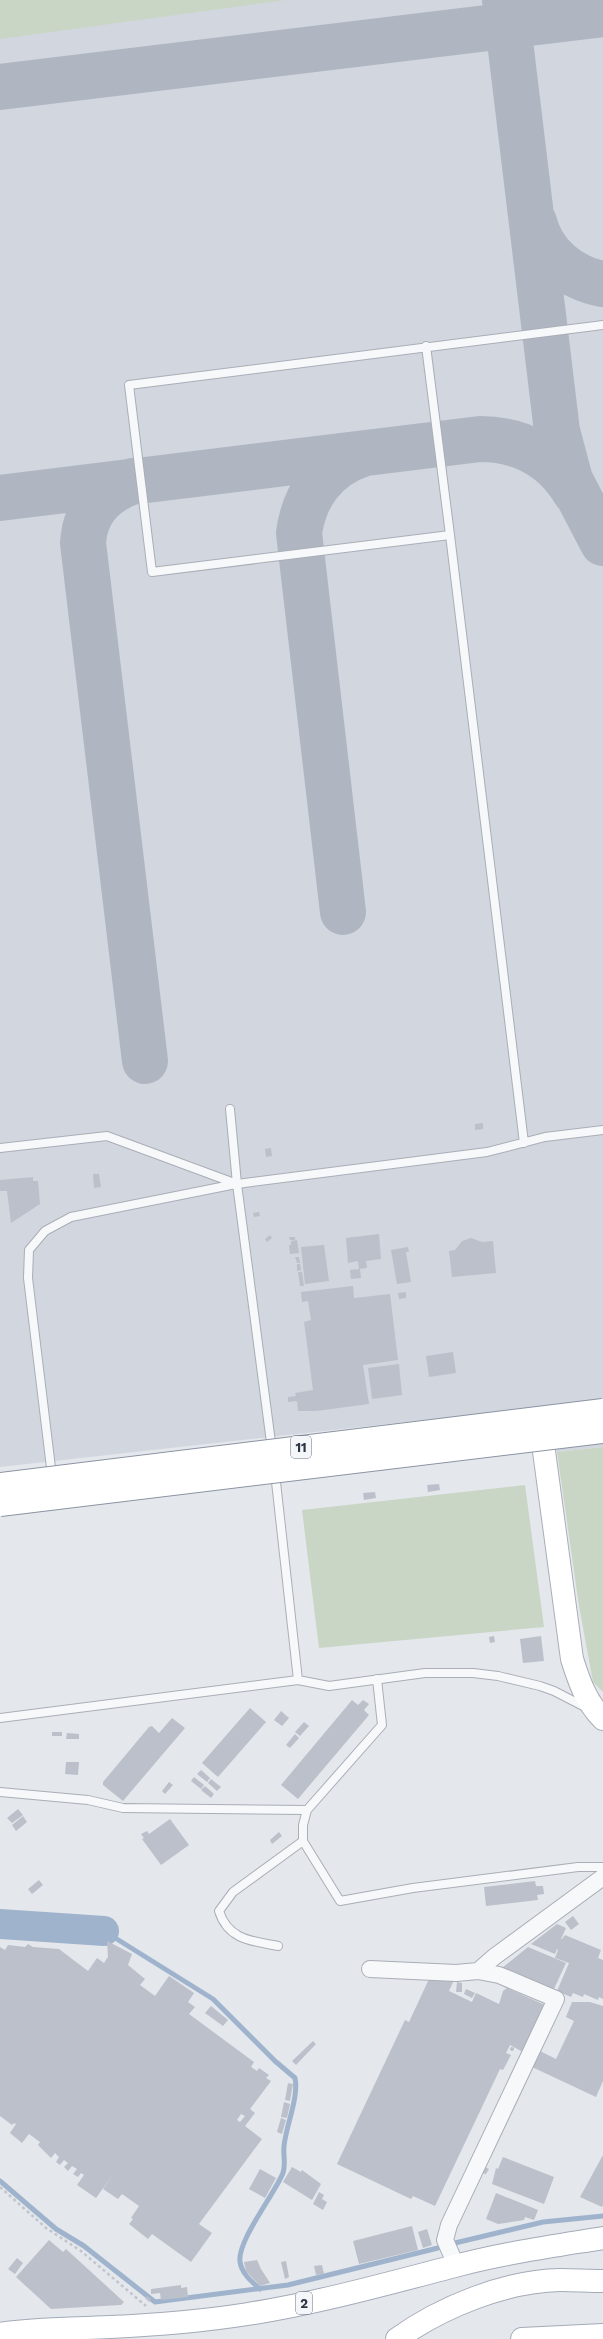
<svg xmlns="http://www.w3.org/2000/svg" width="603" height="2339" font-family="'Work Sans',sans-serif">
  <rect width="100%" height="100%" fill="#e4e7ec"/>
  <!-- built -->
  <path fill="#d2d6de" d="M0 0H603V1447L557 1452 550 1406 0 1467Z"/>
  <!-- green -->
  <path fill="#c9d6c5" d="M0 0H285L0 39Z
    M603 1447V1692L593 1682 579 1606 557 1452Z
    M525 1485 544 1627 319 1648 302 1510Z"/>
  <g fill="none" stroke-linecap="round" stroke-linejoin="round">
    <!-- stream -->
    <path stroke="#9fb4cc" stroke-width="5" d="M104 1931 213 1999 275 2061 295 2078C299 2097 286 2126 284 2146 283 2156 286 2164 283 2173 274 2195 237 2241 240 2262 242 2274 252 2282 260 2289
      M0 2181 56 2229 84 2246 155 2302 288 2285 438 2248
      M455 2243 543 2222 603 2216"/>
    <!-- river -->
    <path stroke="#9fb4cc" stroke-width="30" d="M0 1924 104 1931"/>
    <!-- taxiway -->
    <path stroke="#b0b6c1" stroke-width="46" d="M505 0 557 431 570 480 603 543
      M0 87 603 14
      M534 222C542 255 570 278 603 284
      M133 481C104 492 85 510 83 543L145 1061
      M0 498 480 439C521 439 554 457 575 492
      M343 912 299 533C304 496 325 466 362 454"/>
  </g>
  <!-- building -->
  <path fill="#bbc0ca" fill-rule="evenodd" d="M483 1123V1129L475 1130V1124Z
    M271 1148 272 1156 266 1157 265 1149Z
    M93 1174H99L101 1187 94 1188Z
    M33 1177V1181H38L40 1204 11 1223 7 1191H0V1180Z
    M259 1212 260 1216 254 1217 253 1213Z
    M379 1234 381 1259 366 1261 367 1268 359 1269 358 1261 348 1263 346 1238Z
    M270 1235 272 1238 267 1242 265 1239Z
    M289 1237H295V1240H290Z
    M471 1238 482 1242 493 1241 496 1273 452 1277 449 1251 455 1250 462 1241Z
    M297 1240 299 1253 290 1254 289 1245H291V1241Z
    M324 1245 329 1281 305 1284 301 1247Z
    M408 1247 409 1252H406L411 1282 397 1284 391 1250Z
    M295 1257H299L300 1263H297Z
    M297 1264H300L301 1270 297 1271Z
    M360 1269 361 1278 351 1279 350 1270Z
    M298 1272H302L304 1286H300Z
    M353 1286 354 1298 390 1294 398 1360 363 1365 369 1404 316 1411H298L297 1401 288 1402V1397L296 1396 295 1393 313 1390 304 1322 311 1320 308 1301 302 1302 301 1292Z
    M406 1292V1298L399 1299 398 1293Z
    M453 1352 456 1373 429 1377 426 1356Z
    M399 1364 402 1395 372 1399 368 1368Z
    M439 1484 440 1490 428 1492 427 1485Z
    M375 1492 376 1498 364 1500 363 1493Z
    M494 1636 495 1642 490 1643 489 1637Z
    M541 1636 544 1661 523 1663 520 1639Z
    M352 1700 358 1705 363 1700 369 1704 364 1710 369 1715 298 1799 281 1785Z
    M250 1708 266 1722 218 1777 202 1763Z
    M281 1711 289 1718 282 1726 274 1720Z
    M172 1718 185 1728 123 1801 103 1785V1782L149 1727 152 1726 159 1733Z
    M304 1722 309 1726 300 1736 295 1732Z
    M52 1732H62V1736H52Z
    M67 1733 79 1734V1739H66Z
    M295 1734 299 1738 290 1748 286 1745Z
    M66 1762H79L78 1775 65 1774Z
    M201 1770 210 1778 207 1782 197 1774Z
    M194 1777 204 1785 201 1789 191 1781Z
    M211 1779 221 1787 217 1791 208 1783Z
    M169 1782 173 1785 165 1794 162 1791Z
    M205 1786 214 1794 211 1798 201 1790Z
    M18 1809 23 1815 12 1823 7 1818Z
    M23 1816 27 1822 16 1831 12 1825Z
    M170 1819 189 1845 161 1865 142 1839 144 1838 141 1834 147 1831 149 1834Z
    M279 1832 282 1836 272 1844 270 1840Z
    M39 1880 43 1885 32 1894 28 1889Z
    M535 1881 536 1886H543L544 1894 537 1895 538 1900 486 1906 484 1887Z
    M573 1916 579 1924 571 1930 565 1922Z
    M557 1924 566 1928 561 1939H562L565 1935 601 1950 598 1958 603 1960V1999L599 1997 598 2000 584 1994 583 1997 573 1993 571 1997 557 1991 569 1963 555 1958 558 1950 557 1949 555 1954 531 1944Z
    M107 1941 132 1954 128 1965 145 1979 140 1985 155 1996 169 1976 194 1993 188 2002 195 2007 189 2014 254 2062 251 2067 257 2071 259 2068 269 2075 266 2078 271 2081 250 2109 255 2113 245 2126 262 2139 199 2224 212 2233 191 2262 152 2234 148 2239 129 2224 133 2219 131 2218 139 2206 122 2194 118 2199 103 2189 114 2173 96 2198 77 2185 84 2175 81 2173 78 2177 73 2174 77 2169 72 2166 68 2171 64 2167 68 2163 64 2160 60 2165 56 2162 59 2157 55 2153 51 2158 38 2145 40 2142 29 2134 22 2143 10 2133 16 2124 14 2123 12 2125 0 2116V1947L5 1950 8 1945 25 1947 28 1944 33 1947 59 1949 88 1971 97 1958 104 1963 108 1957ZM241 2114 245 2116 240 2122 237 2120Z
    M528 1947 566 1963 554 1989 502 1968Z
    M429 1979 454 1980 449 1991 472 2002 476 1993 499 2004 503 1991 507 1988 545 2005 523 2052 510 2045 506 2053 511 2055 503 2070 500 2069 435 2206 413 2196 411 2199 337 2164 405 2020 409 2022Z
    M457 1982 462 1983V1992H456Z
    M466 1989 475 1993 472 1998 464 1994Z
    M572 2002H590L603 2006V2081L596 2097 532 2067 540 2051 556 2059 574 2021 566 2017Z
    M211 2006 228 2020 223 2026 205 2013Z
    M313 2041 316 2044 296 2065 292 2061Z
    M510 2049a2 2 0 1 1 4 0a2 2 0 1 1-4 0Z
    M288 2083 293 2084 290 2101 285 2100Z
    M284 2102 290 2104 287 2118 281 2117Z
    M281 2118 286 2120 282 2134 277 2132Z
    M603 2155V2205L602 2207 580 2197Z
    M503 2157 554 2177 544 2204 492 2184 496 2168 498 2169Z
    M292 2167 301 2172 302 2170 321 2184 312 2200 283 2182Z
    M485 2167 489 2169 486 2174 482 2173Z
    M260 2169 276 2178 265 2198 249 2189Z
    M319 2192 324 2195 322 2199 327 2202 323 2210 313 2204Z
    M496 2193 538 2210 534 2220 525 2217 524 2220 498 2224 486 2219Z
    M412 2226 418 2250 359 2264 353 2241Z
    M427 2229 432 2245 423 2248 418 2232Z
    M49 2240 63 2252 66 2249 124 2302 121 2305 51 2309 16 2277Z
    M17 2258 23 2263 15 2274 8 2269Z
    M257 2260 261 2269 270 2283 260 2286 246 2271 244 2262Z
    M286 2261 289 2277 285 2279 281 2262Z
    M322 2265 324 2274 316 2275 314 2266Z
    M181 2285V2288L187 2287 188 2297 161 2300 160 2293 151 2294V2289Z
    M147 2296 151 2299 149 2302 145 2298Z"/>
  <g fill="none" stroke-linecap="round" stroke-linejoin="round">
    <!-- lane casing -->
    <g stroke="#a9aeb7" stroke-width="10">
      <path id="lane" d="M426 346 450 535
        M230 1109 237 1184 272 1450
        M524 1143 450 535 152 572 129 385 603 325
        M0 1148 107 1136 237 1184 487 1152 545 1137 603 1130
        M275 1473 298 1680
        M52 1476 28 1278 29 1250 45 1231 71 1217 236 1184
        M377 1679 382 1725 307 1810 303 1825V1841L340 1901 413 1888 578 1867H603
        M0 1718 298 1680 329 1686 425 1673H473L498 1676 540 1686 554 1691 587 1708
        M0 1792 88 1800 123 1808 307 1810
        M278 1946C252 1941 228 1940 219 1911L233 1892 303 1841"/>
    </g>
    <!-- street casing -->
    <g stroke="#a9aeb7" stroke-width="18">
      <path id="street" d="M370 1969 456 1973 478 1971
        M456 2265 445 2240 449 2225 556 1999 499 1975 478 1971 494 1957 603 1877"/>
    </g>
    <!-- secondary casing -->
    <g stroke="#a9aeb7" stroke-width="24">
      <path id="secondary" d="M533 1430 541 1429 572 1659C579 1681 586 1702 603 1719"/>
    </g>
    <!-- primary casing -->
    <g stroke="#a3abb8" stroke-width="24">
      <path id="primary" d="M0 2334C36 2328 74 2329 110 2327 156 2325 203 2321 248 2314 318 2303 386 2284 455 2266 504 2253 554 2246 603 2238
        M397 2339C441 2307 506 2281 560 2280 574 2280 589 2281 603 2281
        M522 2339 603 2335"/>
    </g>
    <!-- path -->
    <path stroke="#c2c5cb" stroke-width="2.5" stroke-dasharray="3 3" stroke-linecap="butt" d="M0 2187 46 2228 81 2251 146 2306"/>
    <!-- lane -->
    <use href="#lane" stroke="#f7f8fa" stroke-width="8"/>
    <!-- street -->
    <use href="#street" stroke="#f7f8fa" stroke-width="16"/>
    <!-- secondary -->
    <use href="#secondary" stroke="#fff" stroke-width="22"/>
    <!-- primary -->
    <use href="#primary" stroke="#fff" stroke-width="22"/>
    <!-- highway-bridge casing -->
    <g stroke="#8b94a3" stroke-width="24" stroke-linecap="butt">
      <path id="highway-bridge" d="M0 1484 603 1410
        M0 1505 603 1432"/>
    </g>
    <!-- highway-bridge -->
    <use href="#highway-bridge" stroke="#fff" stroke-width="22"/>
  </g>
  <g text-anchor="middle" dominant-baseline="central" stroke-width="3" stroke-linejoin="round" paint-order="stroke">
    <!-- shield labels -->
    <g fill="#f4f6f9" stroke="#676e7b" stroke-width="1">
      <rect x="291" y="1436" width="20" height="22" rx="3"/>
      <rect x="296" y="2292" width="16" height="22" rx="3"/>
    </g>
    <g font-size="13" font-weight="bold" fill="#2b3445">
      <text x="301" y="1447">11</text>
      <text x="304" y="2303">2</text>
    </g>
  </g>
</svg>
